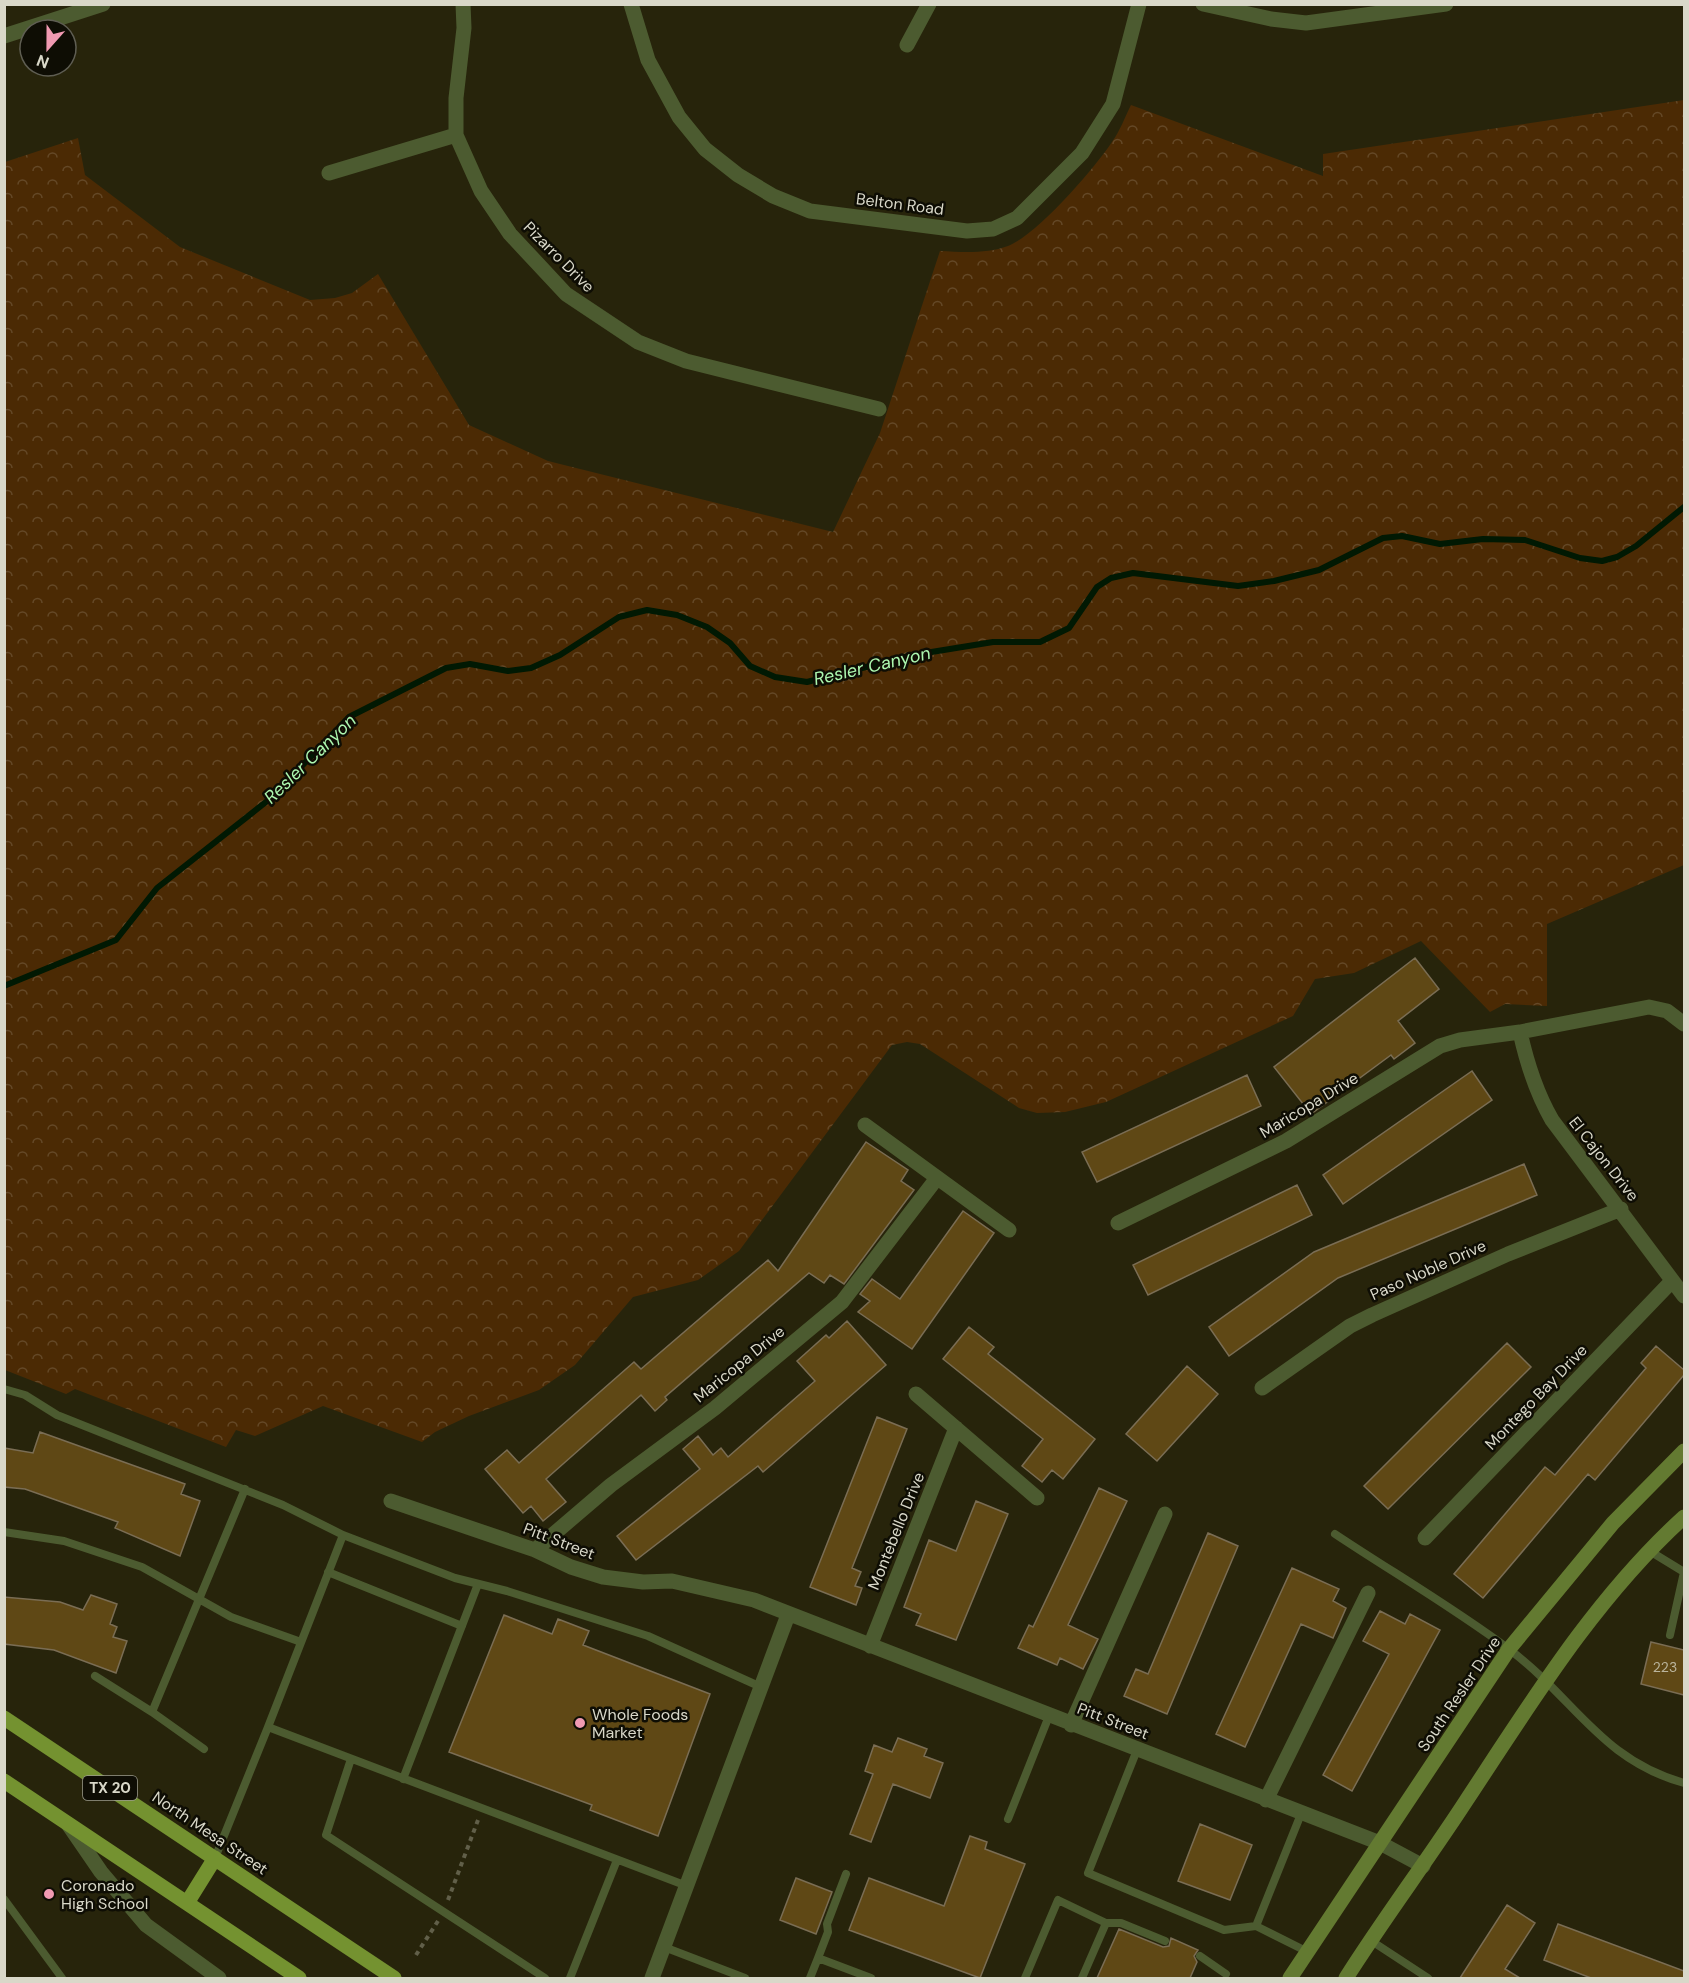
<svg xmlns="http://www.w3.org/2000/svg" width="1689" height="1983" font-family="'DM Sans',sans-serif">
  <defs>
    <pattern id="park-crowns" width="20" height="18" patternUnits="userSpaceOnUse" patternTransform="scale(1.5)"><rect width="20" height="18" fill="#4b2a04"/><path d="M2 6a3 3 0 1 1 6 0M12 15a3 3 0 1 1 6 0" fill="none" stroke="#644827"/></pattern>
  </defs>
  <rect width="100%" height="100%" fill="#27240b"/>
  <!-- park -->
  <path fill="url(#park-crowns)" d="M1684 100V865L1547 924V1006L1505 1004 1490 1012 1421 941 1354 973 1315 979 1293 1016 1106 1102 1065 1112 1037 1113 1019 1108 920 1044 907 1042 892 1045 739 1251 698 1280 633 1297 575 1365 539 1390 469 1416 435 1432 422 1442 323 1406 255 1436 236 1430 226 1447 75 1389 66 1394 5 1370V162L78 138 85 175 180 247 310 300 335 298 352 293 378 274 469 425 548 461 833 532 880 433 940 251C962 252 987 254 1008 246 1037 235 1094 169 1112 142 1120 131 1125 117 1131 105L1323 176V154Z"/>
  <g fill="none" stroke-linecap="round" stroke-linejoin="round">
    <!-- stream -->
    <path stroke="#011903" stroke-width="6" d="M4 986 116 940 157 888 271 798 349 717 446 668 470 664 508 671 531 668 560 655 619 617 647 610 677 615 707 627 730 643 750 666 775 677 807 682 913 655 993 642H1040L1069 628 1097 587 1111 578 1133 573 1238 586 1274 581 1319 570 1383 538 1402 536 1440 544 1483 539 1525 540 1580 558 1602 561 1617 557 1636 546 1684 507"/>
  </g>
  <!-- building -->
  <path fill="#5f4815" stroke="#7a6d54" stroke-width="1.5" d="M1415 958 1439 989 1398 1021 1415 1043 1394 1059 1391 1055 1311 1114 1274 1067Z
    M1472 1071 1492 1100 1343 1204 1323 1175Z
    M1247 1075 1261 1106 1097 1182 1082 1152Z
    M866 1142 908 1170 901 1181 914 1190 844 1284 830 1275 824 1283 809 1273 665 1397 667 1400 655 1411 641 1395 546 1479 566 1502 543 1521 531 1506 523 1513 485 1469 507 1450 519 1463 634 1362 641 1369 768 1260 778 1271Z
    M1524 1164 1537 1195 1338 1278 1229 1356 1209 1327 1314 1252Z
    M1297 1185 1312 1215 1148 1295 1133 1265Z
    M963 1211 994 1233 912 1349 858 1312 870 1301 860 1294 872 1279 900 1299Z
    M847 1321 886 1365 763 1472 758 1466 636 1560 617 1536 700 1469 683 1449 698 1436 713 1455 721 1448 728 1457 815 1381 797 1361 826 1335 829 1338Z
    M969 1327 994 1347 988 1354 1095 1439 1063 1479 1052 1470 1042 1482 1022 1466 1043 1439 943 1359Z
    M1507 1343 1531 1367 1388 1509 1364 1486Z
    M1656 1346 1684 1370V1375L1595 1480 1588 1474 1483 1598 1454 1574 1545 1467 1555 1475 1646 1368 1641 1363Z
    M1187 1366 1218 1394 1157 1461 1126 1434Z
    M877 1417 907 1429 852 1568 861 1572 855 1586 862 1588 856 1605 810 1587Z
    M40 1432 185 1484 181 1494 200 1501 180 1556 115 1528 118 1522 25 1489 4 1487V1448L33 1453Z
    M1099 1488 1127 1501 1068 1625 1098 1639 1083 1669 1060 1658 1057 1665 1018 1648 1029 1625 1033 1627Z
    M976 1501 1008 1514 956 1640 916 1625 921 1614 904 1607 929 1540 956 1551Z
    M1208 1533 1238 1546 1167 1714 1124 1696 1136 1669 1148 1674Z
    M1292 1568 1339 1589 1333 1601 1346 1608 1333 1638 1301 1624 1245 1747 1216 1734Z
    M91 1595 117 1604 110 1624 117 1627 113 1637 127 1641 116 1673 54 1650 4 1644V1597L60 1602 83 1610Z
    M1380 1611 1405 1624 1410 1614 1440 1630 1352 1791 1323 1775 1389 1654 1363 1641Z
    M504 1615 552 1634 558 1619 589 1631 583 1645 710 1694 658 1836 590 1810 592 1805 449 1752Z
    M1651 1642 1684 1650V1695L1641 1684Z
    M898 1738 927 1749 924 1756 943 1763 930 1798 893 1784 871 1842 850 1834 873 1774 865 1771 874 1745 892 1752Z
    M1200 1824 1252 1845 1230 1900 1178 1881Z
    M970 1836 987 1842 985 1849 1025 1864 980 1978 849 1930 869 1878 944 1906Z
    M796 1878 832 1892 816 1934 780 1920Z
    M1507 1905 1535 1923 1505 1969 1520 1978H1460Z
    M1558 1924 1684 1971V1978H1591L1544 1960Z
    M1119 1929 1163 1947 1169 1946 1171 1938 1198 1950 1194 1956 1197 1962 1190 1978H1097Z"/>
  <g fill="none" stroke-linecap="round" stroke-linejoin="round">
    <!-- path -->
    <path stroke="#615f49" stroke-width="4" stroke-dasharray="4.5 4.5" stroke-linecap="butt" d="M448 1900 478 1820
      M416 1955 438 1921"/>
    <!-- service -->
    <path stroke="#4c5b30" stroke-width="8" d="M4 1389 25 1395 57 1415 283 1505 343 1535 268 1727 687 1886
      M4 1532 64 1541 142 1567 231 1617 301 1642
      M1335 1534C1392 1572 1454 1608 1510 1650 1574 1698 1601 1760 1684 1783
      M343 1535 455 1578 507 1591 648 1636 761 1687
      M1648 1550 1684 1572
      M328 1572 462 1626
      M1670 1635 1684 1572
      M95 1676 152 1712
      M204 1749 152 1712 245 1489
      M1137 1750 1088 1873 1224 1930 1256 1926 1301 1814
      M351 1759 326 1835 545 1978
      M403 1779 478 1584
      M1008 1819 1049 1716
      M215 1858 268 1727
      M4 1899 62 1978
      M1256 1926 1308 1952
      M1370 1940 1428 1978
      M664 1947 745 1978
      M1200 1956 1226 1974
      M818 1958 828 1932 827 1924 846 1874
      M570 1978 617 1860
      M810 1978 818 1958 871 1978
      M1025 1978 1058 1900 1106 1923H1121L1165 1941
      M1082 1978 1106 1923"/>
    <!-- minor -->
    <path stroke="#4c5b30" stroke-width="15" d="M463 4 464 28 456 98V135L481 191 510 234 566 294 638 342 686 361 879 409
      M631 4 648 60 679 117 705 149 738 175 773 196 810 211 967 231 993 229 1017 218 1082 153 1113 104 1139 4
      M1203 4 1271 19 1306 23 1446 4
      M907 45 929 4
      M329 173 456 135
      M1520 1032C1527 1064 1536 1092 1552 1120L1684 1296
      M865 1125 1009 1230
      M1118 1223 1286 1141 1440 1046 1460 1040 1520 1032 1649 1007 1667 1011 1684 1024
      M1262 1388 1350 1326 1372 1315 1508 1254 1621 1209
      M916 1394 1037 1498
      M391 1501 535 1550 571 1567 603 1577 643 1582 672 1581 754 1600 1380 1843 1423 1866
      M1425 1538 1672 1281
      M535 1550 611 1485 715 1408 842 1302 937 1178
      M870 1646 956 1428
      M1071 1725 1165 1514
      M1266 1800 1368 1593
      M68 1824 101 1872 146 1925 219 1978
      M652 1978 788 1615"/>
    <!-- tertiary -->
    <path stroke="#4c5b30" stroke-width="15" d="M4 36 103 4"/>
    <!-- secondary -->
    <path stroke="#637a31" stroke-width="15" d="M1290 1978 1509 1649 1613 1523 1684 1451
      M1346 1978C1384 1918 1427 1861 1466 1801 1532 1701 1595 1598 1684 1517"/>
    <!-- primary -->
    <path stroke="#749230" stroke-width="15" d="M4 1718 394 1978
      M4 1781 299 1978
      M187 1903 215 1858"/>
  </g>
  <!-- markers -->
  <g fill="#f19ab2" stroke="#0e0d04" stroke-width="2">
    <circle cx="580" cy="1723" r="6"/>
    <circle cx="49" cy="1894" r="6"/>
  </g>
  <g text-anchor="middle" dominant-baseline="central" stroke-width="5" stroke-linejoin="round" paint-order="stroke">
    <!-- number labels -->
    <g font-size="14" fill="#bab49c">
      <text x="1665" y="1667">223</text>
    </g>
    <!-- shield labels -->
    <rect fill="#0e0d04" stroke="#9c9b8e" stroke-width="1.5" x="83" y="1776" width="54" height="24" rx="4.5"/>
    <g font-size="15" font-weight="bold" fill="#d9d8c9">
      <text x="110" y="1788">TX 20</text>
    </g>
    <!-- street labels -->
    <g font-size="16" fill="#d9d8c9" stroke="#0e0d04">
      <text transform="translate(900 204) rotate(7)">Belton Road</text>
      <text transform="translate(559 257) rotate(45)">Pizarro Drive</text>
      <text transform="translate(1309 1105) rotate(-31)">Maricopa Drive</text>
      <text transform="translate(1604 1159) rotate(52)">El Cajon Drive</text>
      <text transform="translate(1428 1270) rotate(-24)">Paso Noble Drive</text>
      <text transform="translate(739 1364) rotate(-39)">Maricopa Drive</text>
      <text transform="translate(1536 1397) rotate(-46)">Montego Bay Drive</text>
      <text transform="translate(896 1531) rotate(-68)">Montebello Drive</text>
      <text transform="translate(559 1541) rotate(21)">Pitt Street</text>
      <text transform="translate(1459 1694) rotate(-56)">South Resler Drive</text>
      <text transform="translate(1113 1721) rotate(21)">Pitt Street</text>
      <text transform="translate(210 1833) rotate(34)">North Mesa Street</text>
    </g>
    <!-- poi labels -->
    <g font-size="16" fill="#d9d8c9" stroke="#0e0d04" text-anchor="start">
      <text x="592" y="1714">Whole Foods<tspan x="592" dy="18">Market</tspan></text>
      <text x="61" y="1885">Coronado<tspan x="61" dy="18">High School</tspan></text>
    </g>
    <!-- water labels -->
    <g font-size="18" font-style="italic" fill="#adf7af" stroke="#0e0d04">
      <text transform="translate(872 666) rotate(-13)">Resler Canyon</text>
      <text transform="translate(310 759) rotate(-44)">Resler Canyon</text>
    </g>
  </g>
  <!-- border -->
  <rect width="1689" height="1983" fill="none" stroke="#d9d8c9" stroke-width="12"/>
  <!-- north arrow -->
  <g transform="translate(48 48) rotate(201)"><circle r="28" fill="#0e0d04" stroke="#5f5e53" stroke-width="1.5"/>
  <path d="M0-4.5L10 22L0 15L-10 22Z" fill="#f19ab2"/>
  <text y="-9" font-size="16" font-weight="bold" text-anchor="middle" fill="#d9d8c9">N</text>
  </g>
</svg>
